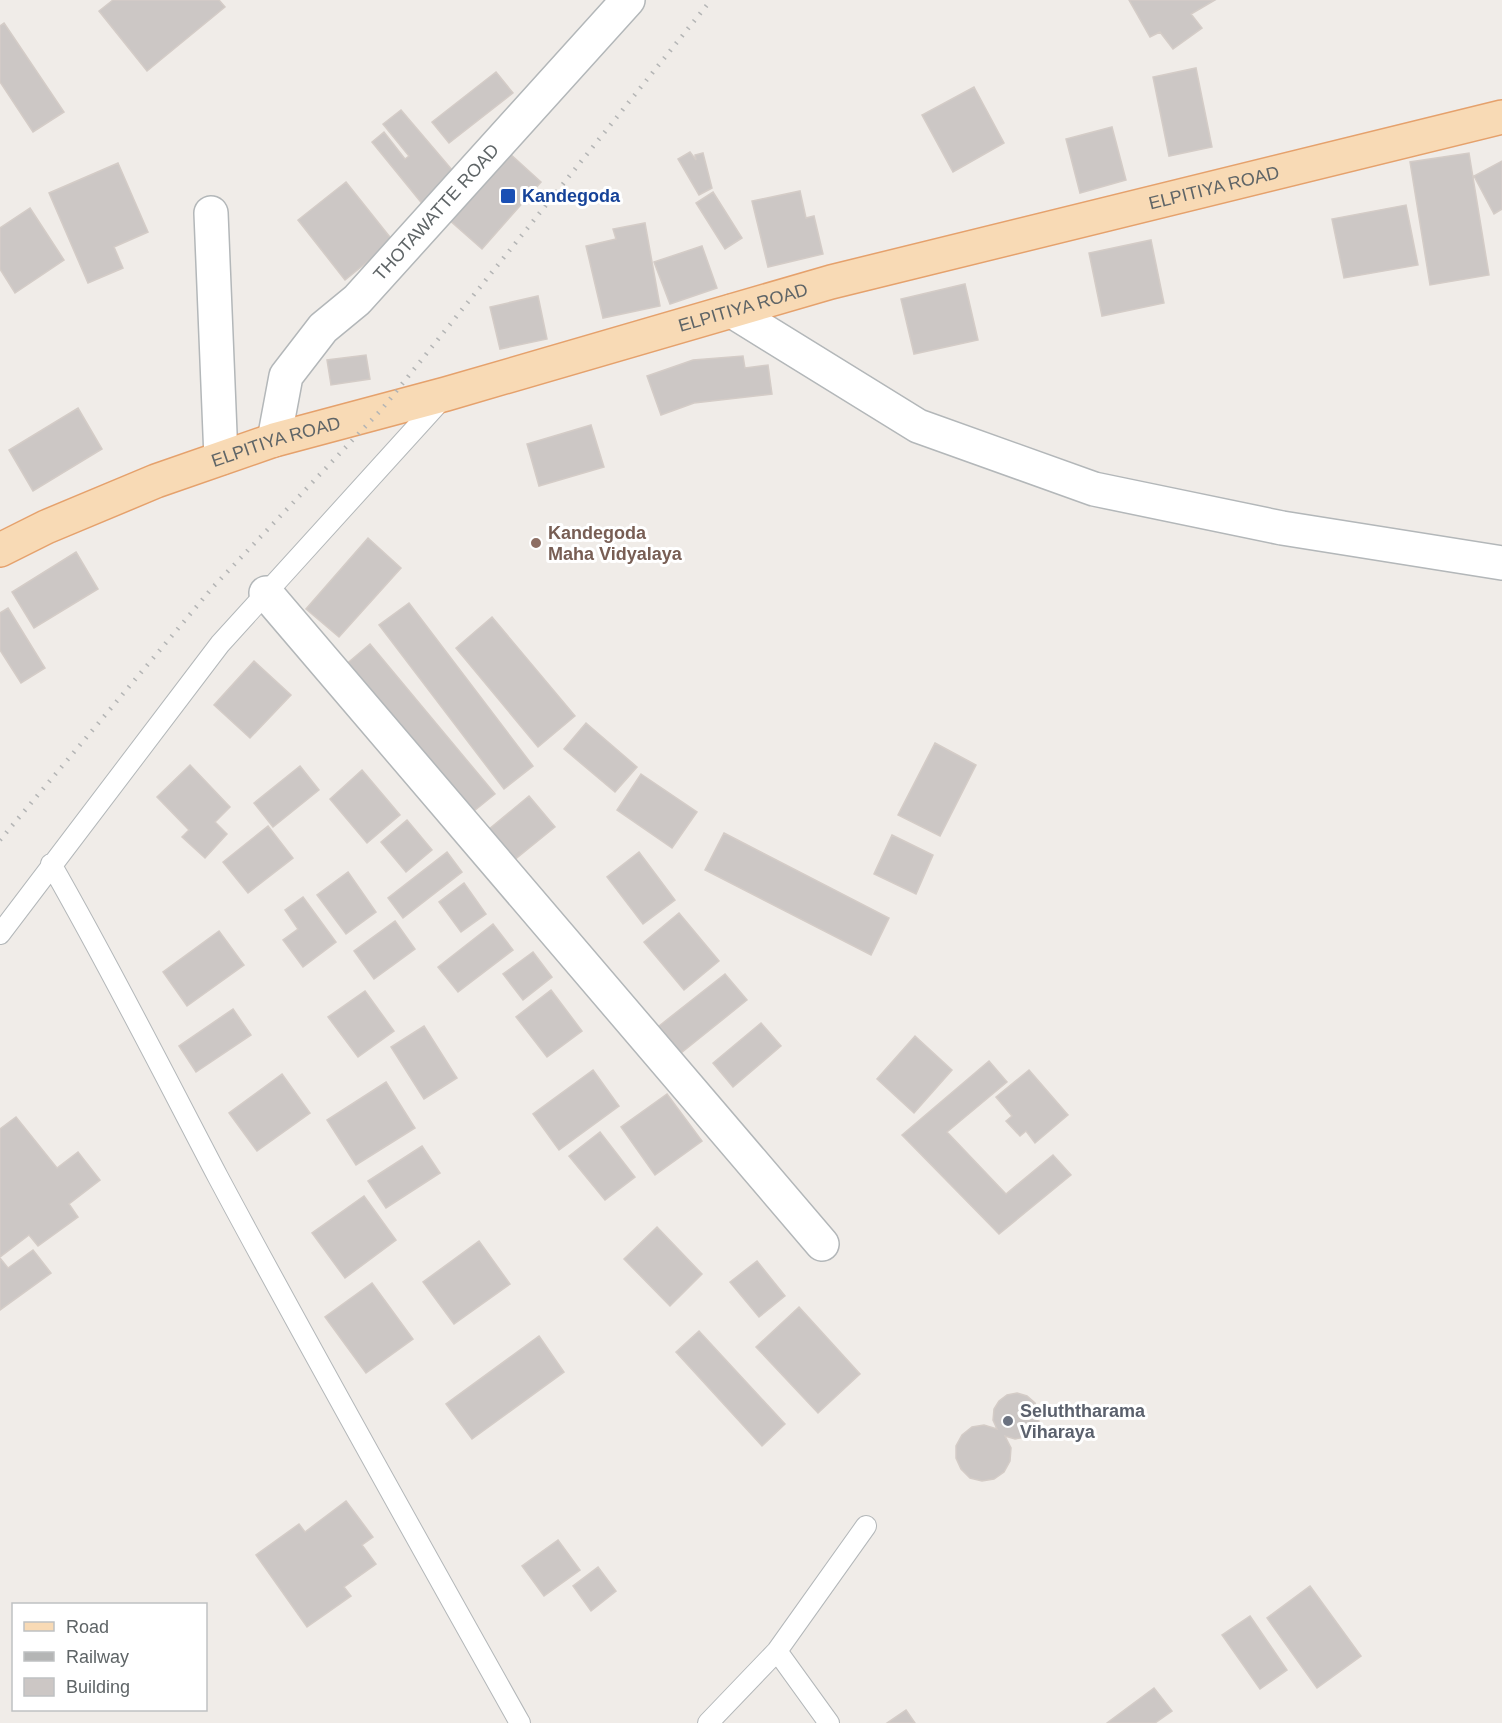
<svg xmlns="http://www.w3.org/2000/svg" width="1502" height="1723" font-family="Arial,sans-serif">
  <rect width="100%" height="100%" fill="#f0ece8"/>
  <!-- building -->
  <path fill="#ccc7c5" stroke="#d4ccc7" stroke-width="1.5" d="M113 0H219L225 7 147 71 99 11Z
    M1129 0H1215L1191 14 1202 28 1173 49 1160 32 1150 37Z
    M4 23 64 112 33 132 0 82V26Z
    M1196 68 1212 147 1169 156 1153 77Z
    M496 72 513 93 449 143 432 122Z
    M974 87 1004 143 953 172 922 115Z
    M401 110 458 177 424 206 372 142 384 132 405 159 409 156 383 124Z
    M1112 127 1126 180 1080 193 1066 139Z
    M508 152 541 182 482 249 448 219Z
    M690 152 696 160 695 155 703 153 712 188 699 195 678 159Z
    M1469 153 1489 275 1430 285 1410 162Z
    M1502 161V209L1494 214 1474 176Z
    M118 163 148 232 114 247 123 268 88 283 49 193Z
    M346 182 393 241 345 280 298 220Z
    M800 191 806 218 814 216 823 254 768 267 752 201Z
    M713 192 742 238 725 249 696 203Z
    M1406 205 1418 265 1344 278 1332 219Z
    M30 208 64 260 15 293 0 269V228Z
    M645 223 660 306 603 318 586 246 616 239 613 229Z
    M1151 240 1164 303 1102 316 1089 253Z
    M702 246 717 288 670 304 654 262Z
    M965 284 978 340 914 354 901 299Z
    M538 296 547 339 500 349 490 307Z
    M366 355 370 379 331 385 327 360Z
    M743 356 745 368 768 365 772 394 694 403 661 415 647 376 693 360Z
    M78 408 102 449 33 491 9 450Z
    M591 425 604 467 539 486 527 444Z
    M368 538 401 568 339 637 306 609Z
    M76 552 98 589 34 628 12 592Z
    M409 603 533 766 504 789 379 625Z
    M8 608 45 668 21 683 0 650V613Z
    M492 617 575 716 538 747 456 648Z
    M370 644 495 794 469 815 344 666Z
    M254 661 291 695 250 738 214 705Z
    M586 723 637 767 615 792 564 749Z
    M935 743 976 765 940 836 898 815Z
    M190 765 230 807 215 822 227 834 205 858 182 837 189 830 157 797Z
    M300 766 319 790 273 827 254 803Z
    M362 770 400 815 367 843 330 799Z
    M641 774 697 812 672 848 617 810Z
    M529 796 555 827 508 865 483 834Z
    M407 820 432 850 406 872 381 842Z
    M268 826 293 858 248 893 223 862Z
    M724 833 889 918 871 955 705 870Z
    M892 835 933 855 916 894 874 874Z
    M447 852 462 872 403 918 388 898Z
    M639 852 675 900 643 924 607 877Z
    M348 872 376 912 346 934 317 895Z
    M464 883 486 914 461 932 439 902Z
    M303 897 336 942 303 967 283 940 298 929 285 910Z
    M679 913 719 961 684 990 644 942Z
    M395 921 415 949 374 979 354 951Z
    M493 924 513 950 458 992 438 967Z
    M219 931 244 965 187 1006 163 972Z
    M533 952 552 977 523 1000 503 974Z
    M725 974 747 1000 681 1053 659 1026Z
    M551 990 582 1031 547 1057 516 1017Z
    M365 991 394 1031 358 1057 328 1017Z
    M233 1009 251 1035 196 1072 179 1046Z
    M761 1023 781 1046 733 1087 713 1063Z
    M424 1026 457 1078 424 1099 391 1047Z
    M915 1036 952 1070 914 1113 877 1079Z
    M989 1061 1007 1082 947 1132 1006 1194 1053 1155 1071 1175 999 1234 902 1135Z
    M593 1070 619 1106 559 1150 533 1114Z
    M1029 1070 1068 1115 1035 1143 1026 1131 1020 1136 1006 1121 1012 1116 996 1097Z
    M282 1074 310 1113 257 1151 229 1113Z
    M386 1082 415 1128 356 1165 327 1120Z
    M667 1094 702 1141 655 1175 621 1127Z
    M16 1117 57 1168 78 1152 100 1180 69 1204 78 1217 38 1246 29 1235 0 1257V1129Z
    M600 1132 635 1177 605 1200 569 1156Z
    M422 1146 440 1173 386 1208 368 1181Z
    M364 1196 396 1240 345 1278 312 1233Z
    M657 1227 702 1274 670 1306 624 1259Z
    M479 1241 510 1284 454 1324 423 1282Z
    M33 1250 51 1273 0 1310V1258L8 1268Z
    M757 1261 785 1296 759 1317 730 1282Z
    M372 1283 413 1339 366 1373 325 1317Z
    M799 1307 860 1374 818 1413 756 1347Z
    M699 1331 785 1424 762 1446 676 1352Z
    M539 1336 564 1372 472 1439 446 1404Z
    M1017 1393 1027 1396 1035 1403 1038 1412 1039 1423 1033 1432 1025 1437 1015 1439 1005 1436 1011 1448 1010 1461 1004 1472 994 1479 982 1481 970 1478 961 1469 956 1458V1446L962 1435 972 1427 984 1425 997 1429 993 1420 994 1409 999 1401 1007 1395Z
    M346 1501 373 1537 362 1545 376 1564 344 1587 351 1596 307 1627 256 1555 299 1524 305 1532Z
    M558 1540 580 1570 544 1596 522 1566Z
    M598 1567 616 1591 591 1611 573 1586Z
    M1310 1586 1361 1656 1317 1688 1267 1618Z
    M1250 1616 1287 1670 1260 1689 1222 1635Z
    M1154 1688 1172 1711 1155 1723H1107Z
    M906 1710 915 1723H887Z"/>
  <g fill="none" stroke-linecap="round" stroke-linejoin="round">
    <!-- lane casing -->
    <g stroke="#b3b7b9" stroke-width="22">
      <path id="lane" d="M51 864C110 967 163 1072 218 1177 316 1360 418 1541 520 1723
        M0 934 220 644 443 398
        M777 1651 829 1723
        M708 1723 777 1651 866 1526"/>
    </g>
    <!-- street casing -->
    <g stroke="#b3b7b9" stroke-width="36">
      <g id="street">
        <path d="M211 213 221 458"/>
        <path d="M732 311 918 426 1094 489 1282 528 1502 563"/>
        <path id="s1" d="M274 440 286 376 323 328 357 300 628 0"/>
        <path d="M266 593 822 1244"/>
      </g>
    </g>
    <!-- primary casing -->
    <g stroke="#e5a16c" stroke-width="36">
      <g id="primary">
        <path id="s2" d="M0 550 46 527 156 481 274 440 446 394 831 282 1502 117"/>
      </g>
    </g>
    <!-- lane -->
    <use href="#lane" stroke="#fff" stroke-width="20"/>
    <!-- street -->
    <use href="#street" stroke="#fff" stroke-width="33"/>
    <!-- primary -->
    <use href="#primary" stroke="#f8dab5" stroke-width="33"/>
    <!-- rail -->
    <path stroke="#b4b5b5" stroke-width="4.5" stroke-dasharray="1.5 8" stroke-linecap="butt" d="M0 840 213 587 382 409 711 0"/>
  </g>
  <!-- markers -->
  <rect fill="#1a4fb4" stroke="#fff" stroke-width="2" x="500" y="188" width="16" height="16" rx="3"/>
  <circle fill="#8d6e63" stroke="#fff" stroke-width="2" cx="536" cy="543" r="6"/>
  <circle fill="#6b7280" stroke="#fff" stroke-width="2" cx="1008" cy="1421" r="6"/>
  <g text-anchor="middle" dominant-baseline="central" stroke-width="6" stroke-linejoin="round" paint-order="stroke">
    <!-- street labels -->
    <g font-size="18" fill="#5f6567" stroke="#fff">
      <text stroke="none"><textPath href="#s2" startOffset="1269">ELPITIYA ROAD</textPath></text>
      <text stroke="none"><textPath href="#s1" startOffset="288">THOTAWATTE ROAD</textPath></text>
      <text stroke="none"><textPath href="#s2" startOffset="783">ELPITIYA ROAD</textPath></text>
      <text stroke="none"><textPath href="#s2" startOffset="297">ELPITIYA ROAD</textPath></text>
    </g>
    <!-- transit labels -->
    <g font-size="18" font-weight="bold" fill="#164399" stroke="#fff" text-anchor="start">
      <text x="522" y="196">Kandegoda</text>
    </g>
    <!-- education labels -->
    <g font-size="18" font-weight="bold" fill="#785e54" stroke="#fff" text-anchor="start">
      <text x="548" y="533">Kandegoda<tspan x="548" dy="21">Maha Vidyalaya</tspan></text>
    </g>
    <!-- worship labels -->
    <g font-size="18" font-weight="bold" fill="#5b616d" stroke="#fff" text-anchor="start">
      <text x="1020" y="1411">Seluththarama<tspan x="1020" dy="21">Viharaya</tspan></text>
    </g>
  </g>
  <!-- legend -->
  <rect x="12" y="1603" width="195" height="108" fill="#ffffff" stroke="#bfc1c2" stroke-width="1.5"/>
  <rect x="24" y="1622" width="30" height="9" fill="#f8dab5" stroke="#bfc1c2" stroke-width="1.5"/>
  <text x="66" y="1633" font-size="18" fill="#5f6567">Road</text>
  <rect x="24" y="1652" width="30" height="9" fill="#b4b5b5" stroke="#bfc1c2" stroke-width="1.5"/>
  <text x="66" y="1663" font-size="18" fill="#5f6567">Railway</text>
  <rect x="24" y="1678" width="30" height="18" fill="#ccc7c5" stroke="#bfc1c2" stroke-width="1.5"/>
  <text x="66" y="1693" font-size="18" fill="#5f6567">Building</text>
</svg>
